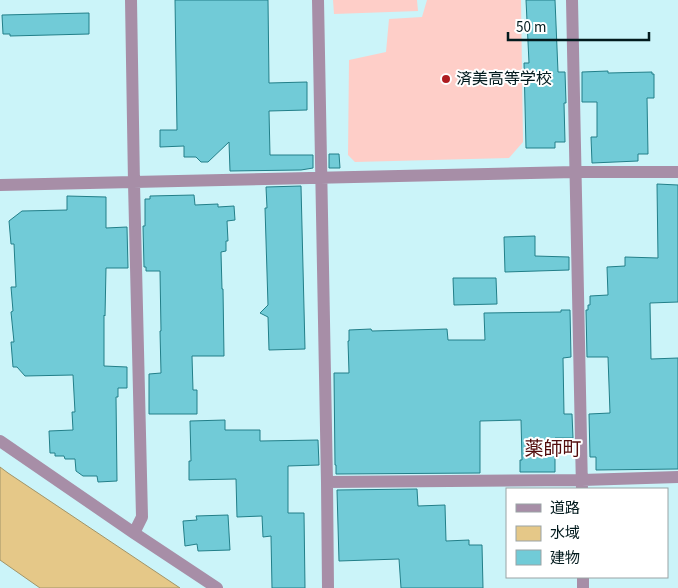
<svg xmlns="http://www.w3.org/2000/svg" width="678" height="588" font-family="'Source Sans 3','Noto Sans JP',sans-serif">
  <rect width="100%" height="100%" fill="#cbf4f9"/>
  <!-- garden -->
  <path fill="#fecec8" d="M333 0H417L418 11 334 14Z
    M427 0H521L523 142 509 158 355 162 348 155 349 60 386 52 389 19 422 17Z"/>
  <!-- water -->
  <path fill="#e5c888" stroke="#a19468" d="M0 467 8 473 180 588H40L0 560Z"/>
  <!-- building -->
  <path fill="#71cbd7" stroke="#227f89" d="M175 0H268L269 83 307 82V110L269 111 270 155H313V168L301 170 230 171 229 142 208 162H201L196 157H184V146L160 147V130H177Z
    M526 0H555L558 72H565L566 103H564L565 142H555V148H526L524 63H529Z
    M89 13V34L10 36V34H3L2 15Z
    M608 71V73L652 72V74H654V98H647L648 154H638V161L592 163 591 137H597V102H582V72Z
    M329 154H339L340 168H329Z
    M657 184 678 185V302L650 303 651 359 678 358V469L596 470V457H590L589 414 610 413 608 357H587L586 310H588V305H590V296L608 295 607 267 625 266V257L658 258Z
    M301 186 305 349 269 350 268 317 260 313 268 305 265 208H267L266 187Z
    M194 195 195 205 218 204V207L234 206 235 220 227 221 228 241H226V251L221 252 222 289H223L224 356H192L193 390H197V414H149V374L161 373 160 331H161L160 271H146V267H144L143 226H145V199H150V196Z
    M67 196 106 197V228L127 227 128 268H106L105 316 104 315V366L127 367V388H118V397H116L117 481 98 482 97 476H83L76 471 75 459H65L64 456H55V453H50L49 431 73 430 72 412H75L73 375 25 376 17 367H13L11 342H14L11 312 13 311 11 287H16L14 244H11L9 221 22 211 67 210Z
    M535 236V256L569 257V270L505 272 504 237Z
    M453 278H496L497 304 454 305Z
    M561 310H570L571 357 563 358 564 414H572L573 438H555V472H520V460H522L521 420 480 421V473L336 474V465H335L334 373H349L348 341H349V330L371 329 372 331 447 329 448 340H485L484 313 561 312Z
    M225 420V430H260V441L318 440 319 465 288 466V513H304L305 588H272L271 536 263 537 262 516 237 517 236 479 189 480V461H191L190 421Z
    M417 489 418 506 445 505 446 541 469 540V545H482L483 588H401L399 559 339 561 337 490Z
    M228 515 230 550 198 551 197 544 185 546 183 521 197 520 196 516Z"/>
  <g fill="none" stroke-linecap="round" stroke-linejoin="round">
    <!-- minor -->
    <path stroke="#a78ea7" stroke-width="12" d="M131 0 134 183 142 517 134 533
      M318 0 327 482 328 588
      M572 0 582 489
      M0 185 575 172H678
      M0 441 134 533 217 588
      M327 482 582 480 678 477
      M583 577V588"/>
  </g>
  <!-- markers -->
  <circle fill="#ae1c20" stroke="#fff" stroke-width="2" cx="446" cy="79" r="5"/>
  <g text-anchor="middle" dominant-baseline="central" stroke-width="4" stroke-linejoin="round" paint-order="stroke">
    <!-- poi labels -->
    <g font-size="16" fill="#021a1d" stroke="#fff" text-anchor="start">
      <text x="456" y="79">済美高等学校</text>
    </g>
    <!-- quarter labels -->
    <g font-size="19" fill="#510c0c" stroke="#fff">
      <text x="553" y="449">薬師町</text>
    </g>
  </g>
  <!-- legend -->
  <rect x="506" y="488" width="162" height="90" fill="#ffffff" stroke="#9aa3a5"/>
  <rect x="516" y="504" width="25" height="8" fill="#a78ea7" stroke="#9aa3a5"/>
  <text x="550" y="513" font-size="15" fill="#021a1d">道路</text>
  <rect x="516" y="526" width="25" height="15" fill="#e5c888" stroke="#9aa3a5"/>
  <text x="550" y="538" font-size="15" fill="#021a1d">水域</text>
  <rect x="516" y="550" width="25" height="15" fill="#71cbd7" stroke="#9aa3a5"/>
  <text x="550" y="563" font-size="15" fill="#021a1d">建物</text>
  <!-- scale -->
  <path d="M508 32v8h141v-8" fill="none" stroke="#021a1d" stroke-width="2.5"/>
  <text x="516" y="32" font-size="15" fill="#021a1d" stroke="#ffffff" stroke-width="4" paint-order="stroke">50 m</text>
</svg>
